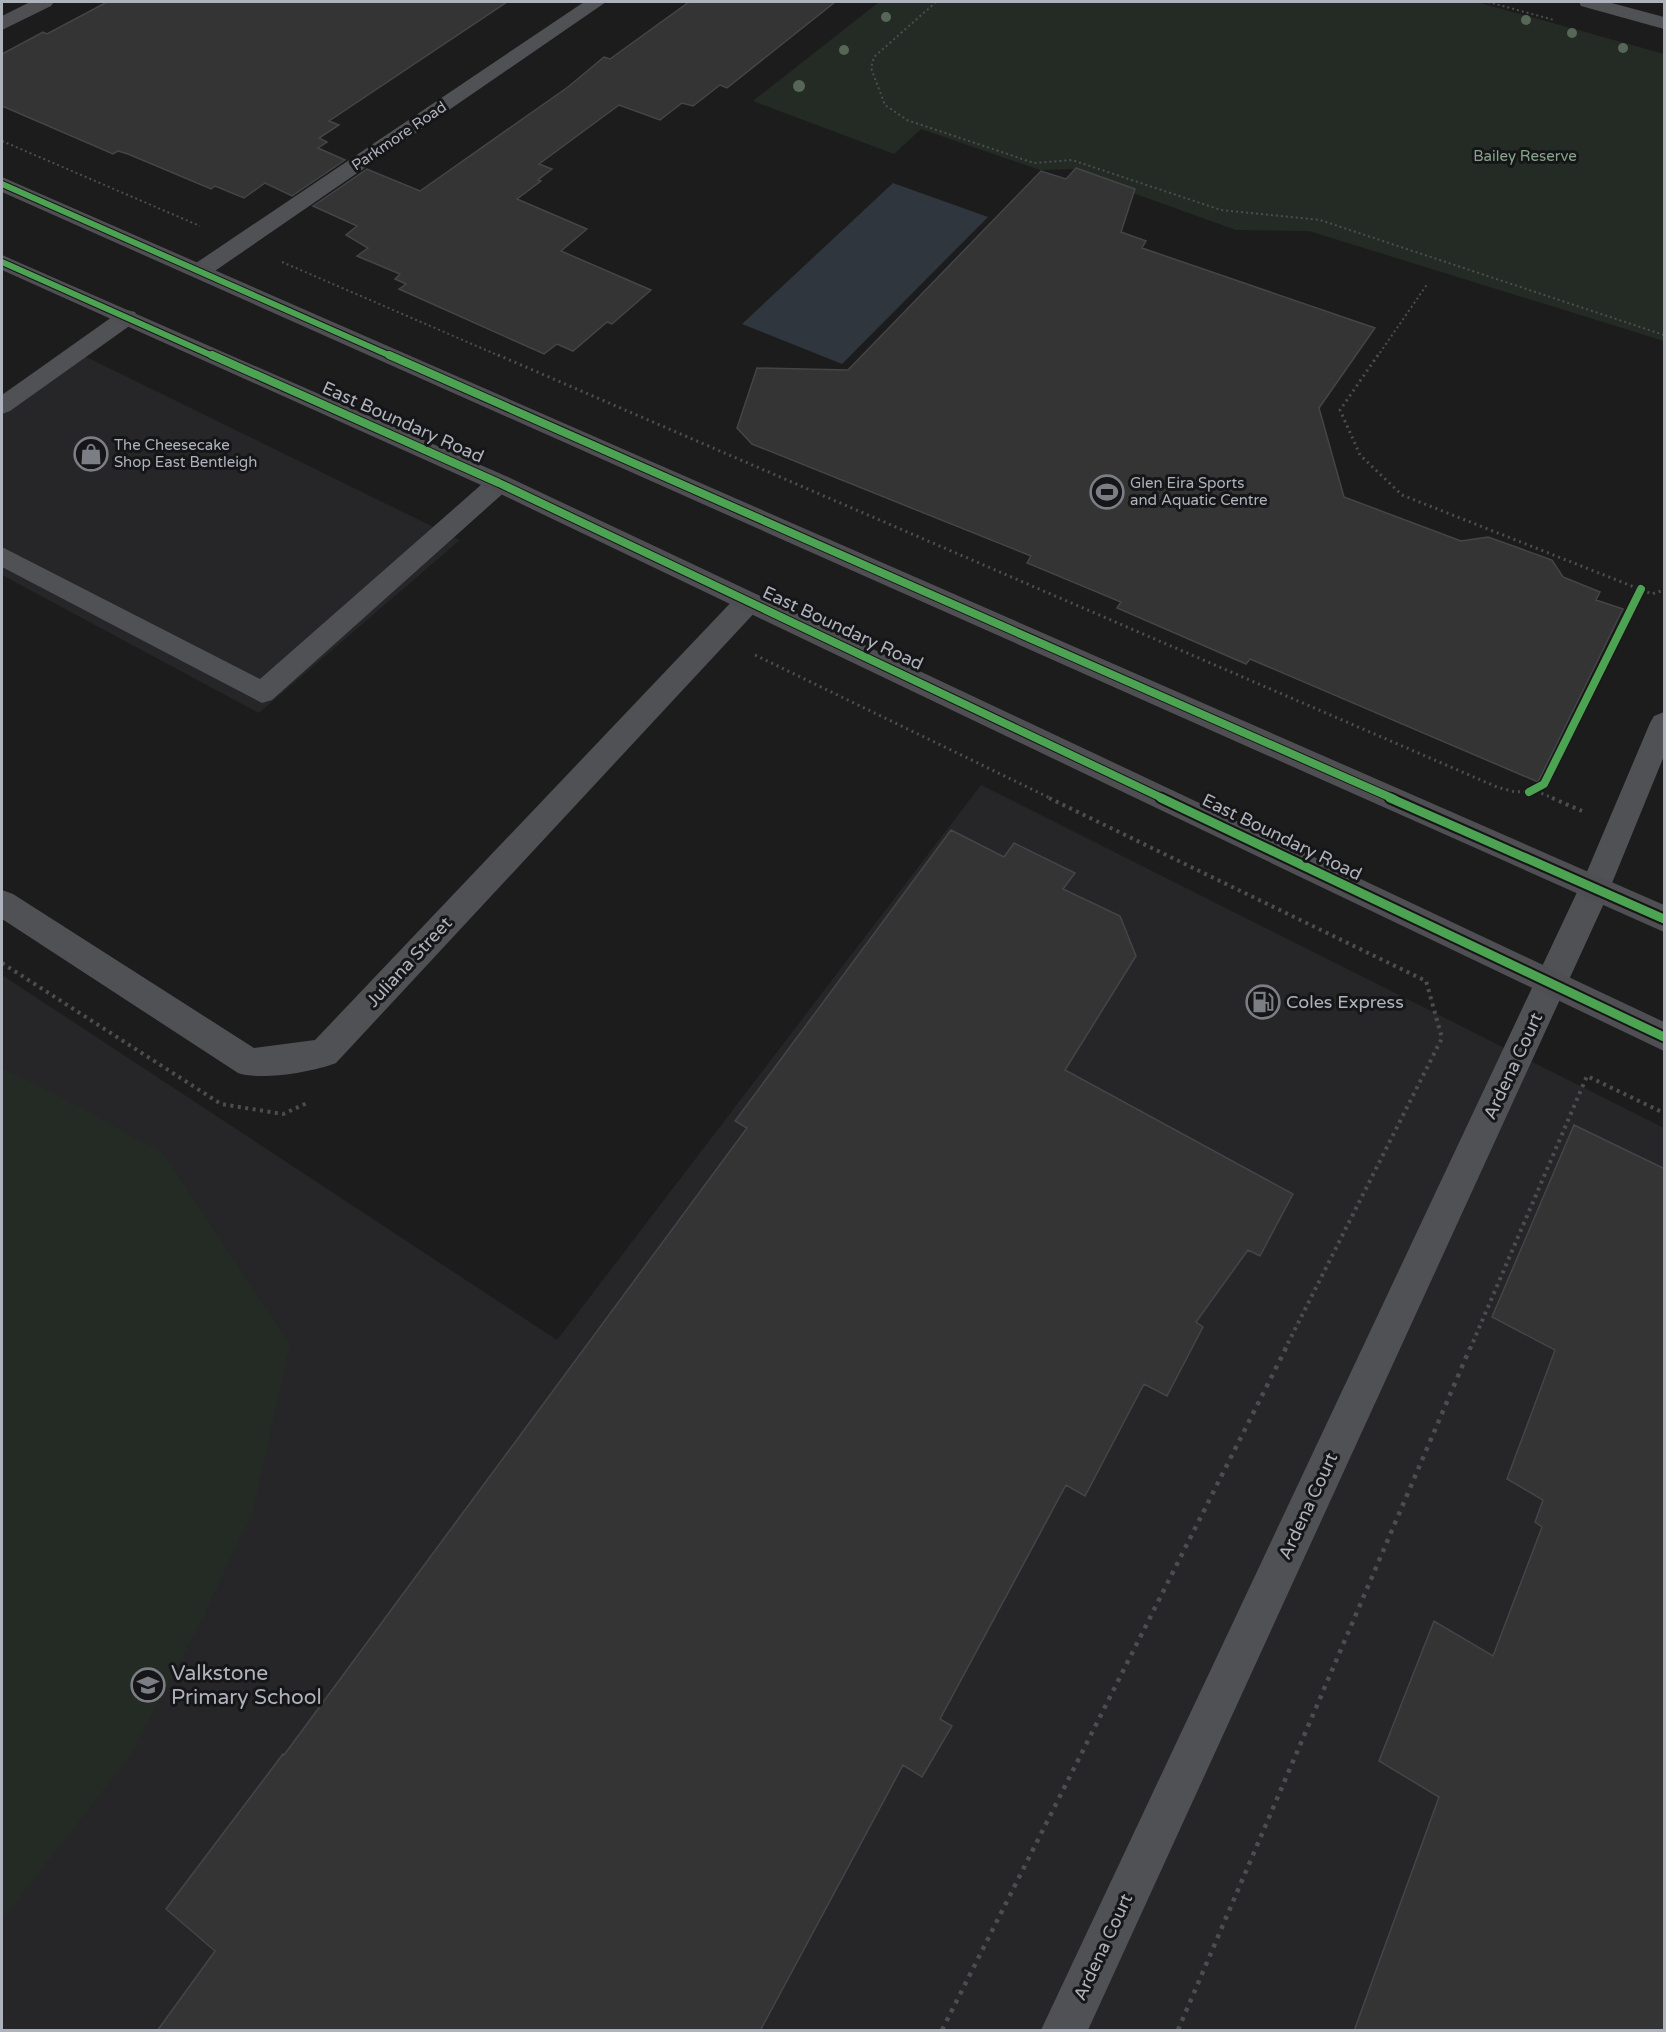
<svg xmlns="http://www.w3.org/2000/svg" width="1666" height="2032" font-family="'Varela Round',sans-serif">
  <rect width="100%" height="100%" fill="#1c1c1c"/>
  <!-- built -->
  <path fill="#262628" d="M70 349 460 540 259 713 2 575V394Z
    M981 785 1664 1128V2030H2V975L557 1340Z"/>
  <!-- green -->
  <path fill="#242b25" d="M879 2H1477L1664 54V341L1309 231 1236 230 1133 193 1134 189 1076 169 1040 170 921 129 894 154 753 101Z
    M2 1069 46 1089 163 1153 290 1345 252 1514 199 1625 128 1759 2 1920Z"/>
  <!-- water -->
  <path fill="#2f363e" d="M893 183 988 217 842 364 742 324Z"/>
  <!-- building -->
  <path fill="#343434" stroke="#444548" stroke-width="1.5" d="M107 2H507L329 121 339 125 319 138 327 142 318 148 345 160 292 196 265 183 244 198 215 186 211 189 128 154 118 151 113 154 2 106V54L43 32 47 34Z
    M689 2H835L727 88 720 85 693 106 682 103 660 120 619 105 539 164 552 169 538 180 541 181 517 199 587 229 561 251 651 290 612 324 607 322 573 351 557 344 544 354 399 289 406 284 395 279 400 274 357 256 368 248 346 235 357 226 313 206 367 169 420 191 568 87 604 57 610 59Z
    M1076 168 1135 189 1121 232 1146 241 1142 248 1375 328 1319 408 1344 497 1461 541 1488 537 1552 560 1563 577 1600 592 1596 600 1623 609 1538 782 1250 659 1246 664 1117 608 1121 602 1027 563 1031 556 752 444 737 428 757 368 848 370 1041 171 1066 179Z
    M951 830 1004 857 1014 843 1075 873 1063 889 1120 916 1136 956 1065 1070 1293 1194 1260 1256 1248 1250 1196 1322 1203 1327 1167 1396 1144 1384 1085 1496 1066 1485 940 1719 952 1726 922 1777 903 1765 760 2031H157L215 1951 166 1909 283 1754 284 1755 747 1128 735 1121Z
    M1574 1125 1665 1169V2031H1354L1439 1797 1379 1761 1434 1621 1493 1656 1542 1527 1535 1522 1543 1500 1507 1479 1555 1350 1492 1317Z"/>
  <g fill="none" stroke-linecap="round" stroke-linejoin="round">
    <!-- path-far3 -->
    <path stroke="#4c4d50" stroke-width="2" stroke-dasharray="2 3" stroke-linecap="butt" d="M936 2 874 57 871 68 885 105 907 120 1034 163 1072 160 1221 210 1320 220 1664 335
      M1488 2 1554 20
      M2 141 200 226
      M282 262 502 357
      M1377 357 1428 283"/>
    <!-- path-far2 -->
    <path stroke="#4c4d50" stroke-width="3" stroke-dasharray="2 4" stroke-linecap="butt" d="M498 355 1497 787 1515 792 1536 791 1555 799
      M1378 355 1340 410 1360 455 1402 495 1652 594 1664 590
      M755 655 1052 799"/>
    <!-- path-far1 -->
    <path stroke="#4c4d50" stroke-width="4" stroke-dasharray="3 4.5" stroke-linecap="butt" d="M1049 798 1426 981 1442 1038 1285 1349
      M1552 798 1582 811
      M2 963 221 1104 283 1114 307 1103
      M1470 1349 1587 1076 1664 1113"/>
    <!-- path -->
    <path stroke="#4c4d50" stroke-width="4.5" stroke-dasharray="4 6" stroke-linecap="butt" d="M942 2030 1286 1348
      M1178 2030 1470 1348"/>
    <!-- lane -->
    <path fill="#505155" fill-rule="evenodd" d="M127 310 135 312 138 317 135 322 10 411 2 414V395L119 312Z
      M499 475 508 477 511 483 508 489 272 700 262 703 2 567V547L260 679 490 477Z
      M1664 712V756L1610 888 1606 897 1595 900 1584 897 1580 888 1650 723 1654 716Z"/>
    <!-- street -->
    <path fill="#505155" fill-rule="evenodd" d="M584 2H606L209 275H193L189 270 193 265Z
      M1579 2H1608L1664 17V29L1581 6Z
      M748 592 758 595 762 602 758 609 336 1063C313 1072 260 1081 238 1073L2 919V890L13 894 254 1048 315 1040 738 595Z
      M1595 875 1606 879 1611 888 1088 2030H1041L1579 888 1584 879Z"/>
    <!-- secondary -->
    <path fill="#4f4f53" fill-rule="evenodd" d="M30 2H54L51 6 2 30V16Z
      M2 177 1664 905V932L2 192Z
      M2 255 508 477 1664 1022V1051L490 489 2 270Z"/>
    <!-- cycleway-far2 casing -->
    <g stroke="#161618" stroke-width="8">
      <path id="cycleway-far2" d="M2 184 393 357
        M2 262 215 357"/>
    </g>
    <!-- cycleway-far1 casing -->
    <g stroke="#161618" stroke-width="10">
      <path id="cycleway-far1" d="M212 355 499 483 1164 799
        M389 355 1394 799
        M1529 792 1544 784 1641 589"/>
    </g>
    <!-- cycleway casing -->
    <g stroke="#161618" stroke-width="13">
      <path id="cycleway" d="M1161 798 1664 1037
        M1390 798 1664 919"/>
    </g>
    <!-- cycleway-far2 -->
    <use href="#cycleway-far2" stroke="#4ca352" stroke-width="6"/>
    <!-- cycleway-far1 -->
    <use href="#cycleway-far1" stroke="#4ca352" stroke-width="8"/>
    <!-- cycleway -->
    <use href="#cycleway" stroke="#4ca352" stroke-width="9"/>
  </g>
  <!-- trees -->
  <g fill="#566758">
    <circle cx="886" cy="17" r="5"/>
    <circle cx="1526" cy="20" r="5"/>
    <circle cx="1572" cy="33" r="5"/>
    <circle cx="1623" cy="48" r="5"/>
    <circle cx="844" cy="50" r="5"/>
    <circle cx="799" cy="86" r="6"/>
  </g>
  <!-- icons -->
  <defs>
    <g id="shop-ring" transform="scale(1.725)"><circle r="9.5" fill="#161618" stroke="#7b7e84" stroke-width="1.5"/><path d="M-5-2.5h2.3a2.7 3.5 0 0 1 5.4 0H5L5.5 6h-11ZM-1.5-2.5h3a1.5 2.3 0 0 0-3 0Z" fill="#7b7e84"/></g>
    <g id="stadium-ring" transform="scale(1.725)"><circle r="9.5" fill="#161618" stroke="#7b7e84" stroke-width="1.5"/><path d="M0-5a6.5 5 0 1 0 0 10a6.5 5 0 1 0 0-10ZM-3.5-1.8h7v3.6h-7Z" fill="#7b7e84"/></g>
    <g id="fuel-ring" transform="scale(1.725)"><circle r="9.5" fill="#161618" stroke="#7b7e84" stroke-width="1.5"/><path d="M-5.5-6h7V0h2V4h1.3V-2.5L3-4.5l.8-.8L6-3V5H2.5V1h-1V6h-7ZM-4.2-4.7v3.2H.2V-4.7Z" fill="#7b7e84"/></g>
    <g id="school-ring" transform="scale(1.725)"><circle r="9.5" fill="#161618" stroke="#7b7e84" stroke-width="1.5"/><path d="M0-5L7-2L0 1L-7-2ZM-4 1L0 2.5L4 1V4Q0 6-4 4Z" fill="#7b7e84"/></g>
  </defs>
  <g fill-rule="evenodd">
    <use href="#shop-ring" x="91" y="454"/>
    <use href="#stadium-ring" x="1107" y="492"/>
    <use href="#fuel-ring" x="1263" y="1002"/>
    <use href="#school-ring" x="148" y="1685"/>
  </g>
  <g text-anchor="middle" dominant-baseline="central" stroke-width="6" stroke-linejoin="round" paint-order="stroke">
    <!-- far-street labels -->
    <g font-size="15" fill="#aeb2bc" stroke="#161618">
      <text transform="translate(399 136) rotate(-34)">Parkmore Road</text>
    </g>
    <!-- far-park labels -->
    <g font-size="15" fill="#86a589" stroke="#161618">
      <text x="1525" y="156">Bailey Reserve</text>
    </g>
    <!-- far-poi labels -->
    <g font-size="15" fill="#aeb2bc" stroke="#161618" text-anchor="start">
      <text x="114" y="445">The Cheesecake<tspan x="114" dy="17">Shop East Bentleigh</tspan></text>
      <text x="1130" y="483">Glen Eira Sports<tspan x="1130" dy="17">and Aquatic Centre</tspan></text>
    </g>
    <!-- street labels -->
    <g font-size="18" fill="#aeb2bc" stroke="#161618">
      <text transform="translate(403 422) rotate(24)">East Boundary Road</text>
      <text transform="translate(843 628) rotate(25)">East Boundary Road</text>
      <text transform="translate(1282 837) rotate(26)">East Boundary Road</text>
      <text transform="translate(409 962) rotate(-47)">Juliana Street</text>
      <text transform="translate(1513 1066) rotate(-65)">Ardena Court</text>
      <text transform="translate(1308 1506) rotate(-65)">Ardena Court</text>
      <text transform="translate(1103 1947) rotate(-65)">Ardena Court</text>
    </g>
    <!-- poi labels -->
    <g font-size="18" fill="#aeb2bc" stroke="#161618" text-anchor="start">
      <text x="1286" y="1002">Coles Express</text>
    </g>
    <!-- near-poi labels -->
    <g font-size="21" fill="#aeb2bc" stroke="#161618" text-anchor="start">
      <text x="171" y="1673">Valkstone<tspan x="171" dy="24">Primary School</tspan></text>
    </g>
  </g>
  <!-- border -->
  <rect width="1666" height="2032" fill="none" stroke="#aeb2bc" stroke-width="6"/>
</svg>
